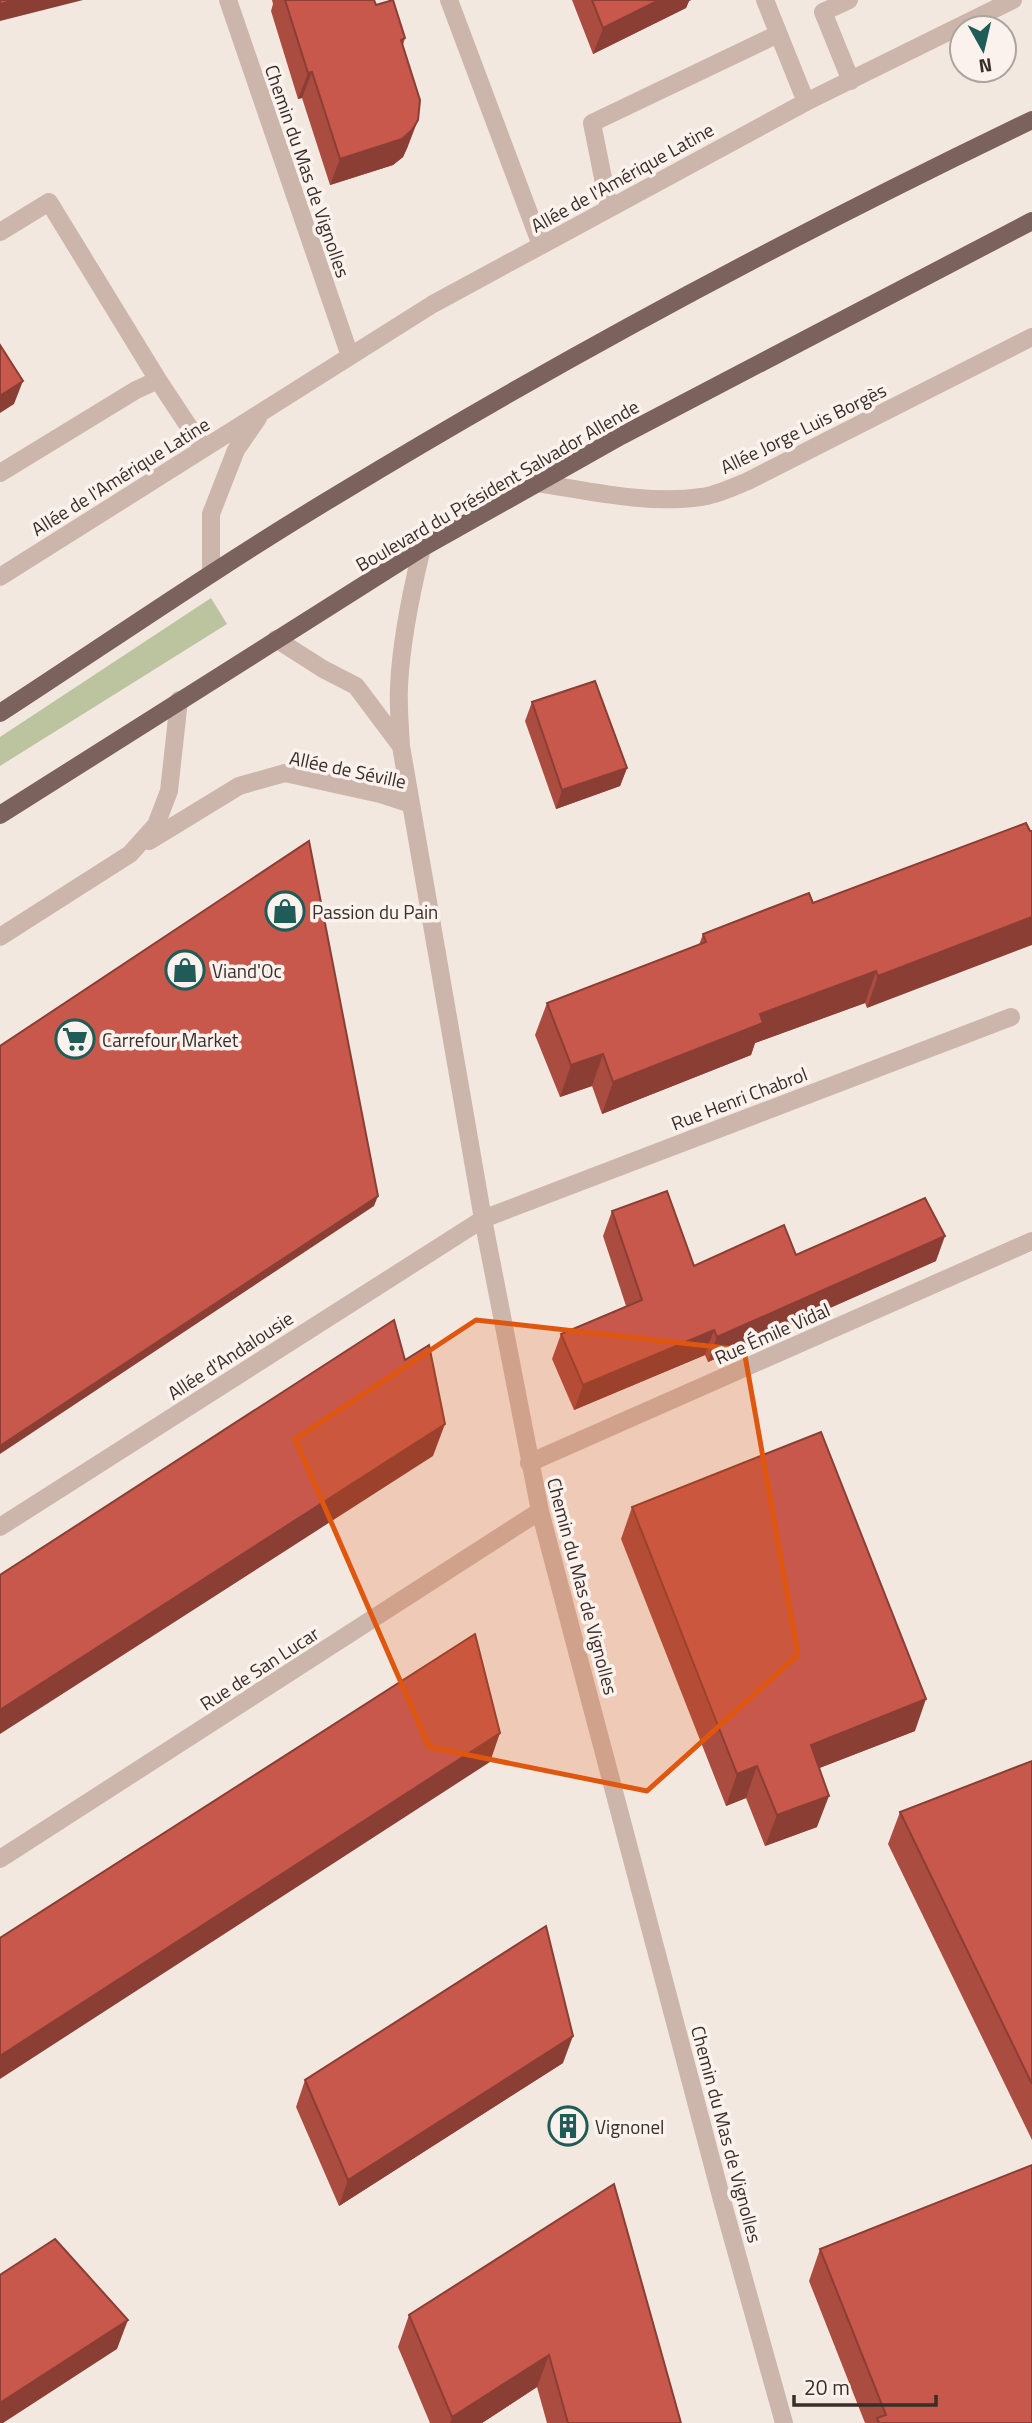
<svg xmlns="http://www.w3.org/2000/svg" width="1032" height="2423" font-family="'Titillium Web',sans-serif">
  <rect width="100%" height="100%" fill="#f3e8e0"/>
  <!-- green -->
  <path fill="#bcc39f" d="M211 598 227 624 0 766V737Z"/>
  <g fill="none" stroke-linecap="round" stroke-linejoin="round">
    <!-- minor -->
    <path stroke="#ccb6ab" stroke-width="18" d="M228 0 350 356
      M449 0 541 245
      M765 0 806 102
      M849 0 823 12 851 81
      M609 208 592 123 778 34
      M0 232 49 202 158 380
      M0 473 136 390 158 380 203 448
      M537 483C590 491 648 505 701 497 717 495 733 487 748 481L1032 337
      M211 573V514L236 450 258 418
      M0 577 433 304 806 102 1013 0
      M276 639 323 669 356 686 401 746C400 726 398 706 399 687 401 640 411 593 422 548
      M401 746 483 1219 540 1511 723 2204 784 2423
      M149 841 239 786 285 773 380 794 411 804
      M0 937 130 854 156 825 169 791 179 700
      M529 1463 1032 1241
      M0 1527 483 1219 1011 1017
      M0 1859 540 1511"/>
    <!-- major -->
    <path stroke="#7c625c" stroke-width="18" d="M0 713C112 640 222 564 337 495 562 358 795 234 1032 120
      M0 815 422 548 621 436 1032 221"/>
  </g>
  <!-- wall -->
  <path fill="#ab4c40" d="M272 0H374L376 5 405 38 403 45 408 146 403 157 393 165 330 185 302 98 298 99 271 11 273 4Z
    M572 0H691L689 1 686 8 593 54Z
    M532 702 627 768 620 786 556 809 525 721Z
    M1026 823 867 1008 865 1003 755 1043 751 1055 602 1114 592 1086 560 1097 535 1035 547 1003 699 945 703 934 813 903Z
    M612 1211 694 1266 936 1261 708 1362 705 1355 574 1410 552 1359 561 1334 626 1306 603 1236Z
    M632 1507 915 1731 819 1768 817 1827 765 1846 746 1798 726 1806 621 1539Z
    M1032 1761V2140L888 1844 900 1812Z
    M563 2063 339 2206 296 2107 305 2080Z
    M614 2184 681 2423H547L537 2387 482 2423H430L398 2347 409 2315Z
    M820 2249 1032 2423H865L809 2281Z"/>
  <!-- shaded-wall -->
  <path fill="#8b3e34" d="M15 0H83L0 21V4Z
    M659 0H691L689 1 686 8 593 54 603 28Z
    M312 72 302 98 298 99 308 73Z
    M418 120 408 146 403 157 393 165 330 185 340 159Z
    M23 381 14 404 0 413V396Z
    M627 768 620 786 556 809 562 790Z
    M1032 917V945L867 1008 878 976Z
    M876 971 865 1003 755 1043 751 1055 602 1114 613 1082 760 1014Z
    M603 1054 592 1086 560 1097 571 1065Z
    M378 1196 374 1206 0 1454V1446Z
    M945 1236 936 1261 708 1362 717 1337Z
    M714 1330 705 1355 574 1410 583 1385Z
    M445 1424 433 1456 0 1734V1710Z
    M926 1699 915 1731 799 1776 811 1745Z
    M500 1733 490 1762 0 2079V2056Z
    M757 1766 746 1798 726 1806 737 1774Z
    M829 1796 817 1827 765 1846 777 1815Z
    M573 2036 563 2063 339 2206 348 2180Z
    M128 2320 117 2349 3 2423H0V2403Z
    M549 2355 537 2387 482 2423H450L452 2417Z"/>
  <!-- building -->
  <path fill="#c7584b" stroke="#8b3e34" stroke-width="2" d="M0 0H15L0 4Z
    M285 0H374L376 5 393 0 405 38 401 40 420 100 418 120 412 130 402 139 340 159 312 72 308 73Z
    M592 0H659L603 28Z
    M0 345 23 381 0 396Z
    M595 681 627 768 562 790 532 702Z
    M1026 823 1030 831H1032V917L878 976 876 971 760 1014 763 1023 613 1082 603 1054 571 1065 547 1003 706 942 703 934 809 893 813 903Z
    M309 841 378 1196 0 1446V1046Z
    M667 1191 694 1266 784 1225 796 1255 925 1198 945 1236 717 1337 714 1330 583 1385 561 1334 642 1300 612 1211Z
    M394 1320 405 1360 429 1345 445 1424 0 1710V1575Z
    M821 1432 926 1699 811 1745 829 1796 777 1815 757 1766 737 1774 632 1507Z
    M475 1634 500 1733 0 2056V1938Z
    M1032 1761V2084L900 1812Z
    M546 1926 573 2036 348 2180 305 2080Z
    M1032 2165V2423H879L877 2418 886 2415 820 2249Z
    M614 2184 681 2423H568L549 2355 452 2417 409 2315Z
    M55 2239 128 2320 0 2403V2275Z"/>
  <!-- marked area -->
  <path fill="#df570e" fill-opacity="0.2" stroke="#df570e" stroke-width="5" stroke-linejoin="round" d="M476 1320 744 1350 798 1655 647 1791 429 1747 295 1439Z"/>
  <!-- icons -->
  <defs>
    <g id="shop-ring" transform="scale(2.0125)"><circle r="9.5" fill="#fbf2ed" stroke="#1f5c58" stroke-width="1.5"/><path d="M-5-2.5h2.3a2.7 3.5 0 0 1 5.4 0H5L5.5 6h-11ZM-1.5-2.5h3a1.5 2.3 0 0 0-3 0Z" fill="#1f5c58"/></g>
    <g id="supermarket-ring" transform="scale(2.0125)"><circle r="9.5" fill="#fbf2ed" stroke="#1f5c58" stroke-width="1.5"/><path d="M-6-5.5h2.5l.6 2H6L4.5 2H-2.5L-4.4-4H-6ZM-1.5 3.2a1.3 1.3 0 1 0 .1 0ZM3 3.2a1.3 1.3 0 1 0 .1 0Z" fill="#1f5c58"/></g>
    <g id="building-ring" transform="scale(2.0125)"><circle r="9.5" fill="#fbf2ed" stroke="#1f5c58" stroke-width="1.5"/><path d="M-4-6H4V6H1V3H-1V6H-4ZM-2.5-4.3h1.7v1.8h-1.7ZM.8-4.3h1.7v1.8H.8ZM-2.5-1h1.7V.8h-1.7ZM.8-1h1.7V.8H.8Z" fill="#1f5c58"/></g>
  </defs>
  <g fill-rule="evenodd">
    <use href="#shop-ring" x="285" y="911"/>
    <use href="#shop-ring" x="185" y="970"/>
    <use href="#supermarket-ring" x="75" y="1039"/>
    <use href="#building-ring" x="568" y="2126"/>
  </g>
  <g text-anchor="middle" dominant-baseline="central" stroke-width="7" stroke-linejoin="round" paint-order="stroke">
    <!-- street labels -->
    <g font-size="19" fill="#3a2d2a" stroke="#fbf2ed">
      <text transform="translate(308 171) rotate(71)">Chemin du Mas de Vignolles</text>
      <text transform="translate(622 177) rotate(-29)">Allée de l'Amérique Latine</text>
      <text transform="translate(803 428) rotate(-26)">Allée Jorge Luis Borgès</text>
      <text transform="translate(120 476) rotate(-32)">Allée de l'Amérique Latine</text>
      <text transform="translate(497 485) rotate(-30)">Boulevard du Président Salvador Allende</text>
      <text transform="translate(348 769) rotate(12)">Allée de Séville</text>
      <text transform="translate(739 1098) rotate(-21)">Rue Henri Chabrol</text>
      <text transform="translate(772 1333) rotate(-24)">Rue Émile Vidal</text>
      <text transform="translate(230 1355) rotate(-33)">Allée d'Andalousie</text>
      <text transform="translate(583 1586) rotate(75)">Chemin du Mas de Vignolles</text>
      <text transform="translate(259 1668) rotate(-33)">Rue de San Lucar</text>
      <text transform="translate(727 2134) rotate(75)">Chemin du Mas de Vignolles</text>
    </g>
    <!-- poi labels -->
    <g font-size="19" fill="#3a2d2a" stroke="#fbf2ed" text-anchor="start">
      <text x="312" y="911">Passion du Pain</text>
      <text x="212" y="970">Viand'Oc</text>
      <text x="102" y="1039">Carrefour Market</text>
      <text x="595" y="2126">Vignonel</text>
    </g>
  </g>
  <!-- north arrow -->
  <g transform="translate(983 49) rotate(172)"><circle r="33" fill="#fbf2ed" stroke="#aea39f" stroke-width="2"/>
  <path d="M0-5L12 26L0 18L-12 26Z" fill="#1f5c58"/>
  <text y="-10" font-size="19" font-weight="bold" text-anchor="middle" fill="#3a2d2a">N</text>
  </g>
  <!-- scale -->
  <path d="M794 2395v10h142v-10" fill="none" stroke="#3a2d2a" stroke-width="3.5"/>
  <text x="804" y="2395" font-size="21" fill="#3a2d2a" stroke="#fbf2ed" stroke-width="5" paint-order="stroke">20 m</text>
</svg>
